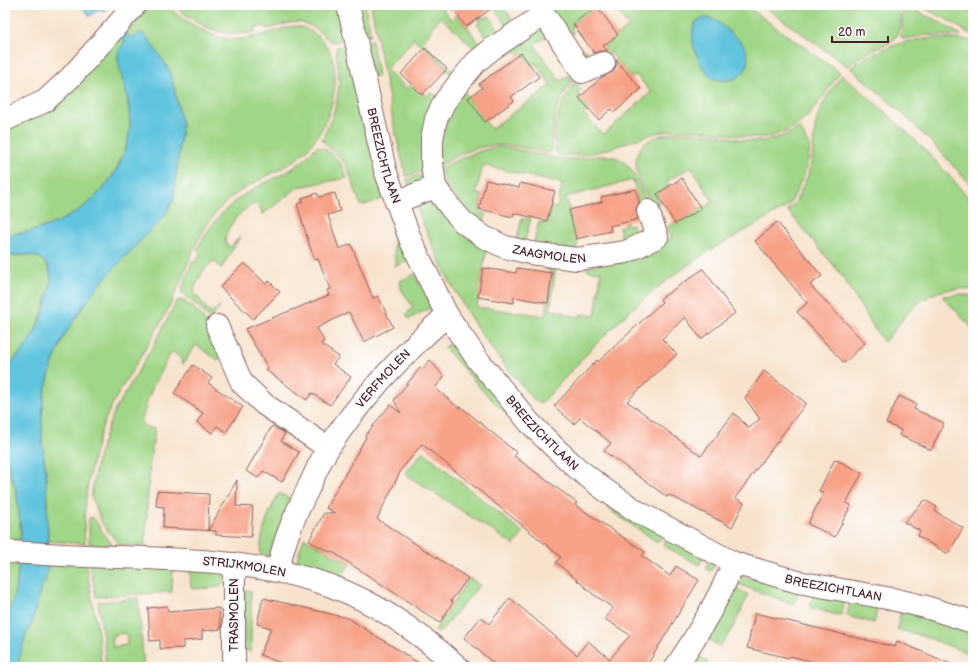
<svg xmlns="http://www.w3.org/2000/svg" width="978" height="672" font-family="'Balsamiq Sans',sans-serif">
  <rect width="100%" height="100%" fill="#fff"/>
  <filter id="ink" filterUnits="userSpaceOnUse"><feTurbulence type="fractalNoise" baseFrequency=".025" numOctaves="2"/><feDisplacementMap in="SourceGraphic" scale="8" xChannelSelector="R" yChannelSelector="G"/><feConvolveMatrix kernelMatrix="1 2 1 2 8 2 1 2 1" color-interpolation-filters="sRGB"/></filter>
  <filter id="wash" filterUnits="userSpaceOnUse"><feTurbulence type="fractalNoise" baseFrequency=".012" numOctaves="4" result="noise"/><feDisplacementMap in="SourceGraphic" scale="16" xChannelSelector="R" yChannelSelector="G"/><feGaussianBlur stdDeviation="0.9" result="paint"/><feColorMatrix in="noise" values="0 0 0 0 0 0 0 0 0 0 0 0 0 0 0 0 0 1.4 0 .05"/><feComposite in="paint" operator="in"/></filter>
  <g filter="url(#wash)">
    <rect width="100%" height="100%" fill="#f7e3cd"/>
    <!-- green -->
    <path fill="#a0d687" stroke="#757a59" fill-rule="evenodd" d="M142 5C148 5 161 3 166 5 170 7 175 12 178 15 193 25 209 36 228 39 243 40 260 36 275 31 281 30 287 27 294 26 300 26 307 29 312 32 346 52 337 103 320 132 297 173 254 174 223 205 195 233 187 271 170 305 153 340 130 371 112 405 93 442 81 503 85 544L48 541 46 473 42 442V417L44 395 52 365 64 336 79 311 102 281 165 215 173 200 182 125 172 79 168 68 160 58 131 38 121 36 125 42C124 50 119 61 120 69 121 75 123 81 125 87 127 99 129 111 130 123 130 136 126 147 121 159 102 205 54 232 5 235V129Z
      M172 5H340L347 40 336 42 330 41 317 30 309 25 299 22 289 23 267 29 265 26 255 28V32C218 39 202 26 172 5Z
      M355 5H365L371 35 362 36Z
      M371 5H440L451 20 457 15 466 27 467 26 483 49 477 51 441 17 430 29 432 31 422 42 454 72V78L446 70 447 68 414 39 386 69 407 89 412 84 422 94 424 93 427 96 431 92 439 99 428 170 406 176 395 131Z
      M494 5 497 9 502 5 516 25 509 29 493 7 494 6Z
      M548 5H599L573 24 574 26 571 29 574 33 568 38Z
      M613 5H745L840 73C820 97 814 120 782 133 762 141 743 136 722 133 702 130 681 129 661 132 629 139 601 157 567 155 563 155 559 156 556 153 550 127 561 103 575 82L582 89 577 93 580 96 579 98 589 110 584 114 603 135 651 92 636 75 632 78 618 63 612 68 609 65 616 59 611 53 586 63 579 53 585 49 589 54 593 51 594 52 629 27ZM709 18 721 25 731 34 735 79C729 80 720 81 714 78 701 72 687 36 695 23 698 19 705 19 709 18Z
      M762 5H898C901 16 902 32 893 40 889 44 882 46 877 48 866 53 856 59 847 66Z
      M903 5 936 20 961 35 960 36 926 35 903 39 901 36Z
      M918 5H959L973 13V36L946 19Z
      M482 16 484 19 489 16 502 35 490 43 477 24 481 21 479 18Z
      M542 29 547 37 534 44 560 81 569 75 573 80C554 107 553 118 551 151L547 153C515 145 493 140 461 154 454 157 447 162 439 165L438 140 461 89 469 97 468 98 491 129 551 85 535 63 530 66 521 53 519 54 516 51 511 54 506 47Z
      M937 38 969 40 973 43V188C935 144 895 104 850 68 876 49 905 39 937 38Z
      M372 40 378 76 373 77 364 42Z
      M348 44 385 198 361 206 347 167C341 155 327 149 322 139 333 118 340 98 339 74 339 65 334 55 337 47Z
      M842 75C891 115 932 154 973 203V290C949 285 924 294 908 313 900 322 893 333 884 342L874 328 840 273 787 210 795 203 808 175 812 160 815 128 819 112 827 96Z
      M800 127 806 141 810 144C809 161 806 173 798 187 794 196 793 201 785 208L709 251 684 268 653 291 632 309 596 344 541 404C532 401 524 388 518 381 472 329 439 268 415 203L429 198 487 247 483 268 477 307 546 316 552 273 549 272 550 269H544L546 261 556 266 550 310 564 312V314L580 317 581 314 595 316 601 272 587 270 585 268 659 244 672 237 666 228 674 223 675 224 713 202 691 167 667 181 669 186 657 194 658 196 656 198 659 203 653 206C647 196 641 187 638 176 624 127 687 131 717 135 731 137 745 142 760 141 774 140 788 135 800 127Z
      M317 146C325 147 338 158 342 166 344 170 345 174 347 178L298 187 262 215 261 208 256 204C241 207 227 227 225 241L230 248 241 235 221 269 215 261C204 265 199 279 194 289V292L210 313 219 307 220 308 209 319 199 307 184 295 181 291 193 261 197 262 200 252 197 250C209 225 227 204 252 190 262 183 274 179 285 173 297 167 308 156 317 146Z
      M499 147C525 148 549 160 575 159 591 158 608 151 623 161 635 170 639 187 646 200L639 202 633 180 566 197 578 243 575 251 533 246 539 222 544 223 545 220H547L551 207 557 208 562 184 483 165 476 193 482 195 479 208 481 209 480 212 486 214 482 229 445 185 440 168C460 159 477 150 499 147Z
      M428 173 429 175 410 192 407 179Z
      M528 216 531 217 524 245 516 243 522 218 527 219Z
      M625 222H627L628 225 633 224 637 241 623 245 619 227 624 226V223Z
      M393 227H395L409 260 395 266Z
      M28 255C34 256 43 258 46 264 54 276 50 288 46 300 39 327 28 350 5 367V257Z
      M415 274 432 307 409 319 406 314 413 307 401 289 400 281Z
      M961 294 973 296V329L942 296Z
      M181 300C203 310 211 332 222 352V355L218 360 196 345 183 364 181 358 173 352 171 353C158 374 147 396 142 421V424C146 427 150 429 155 428L150 461 145 546 119 545 102 523 91 496 97 461 108 427 115 410 152 348 177 301Z
      M454 341 522 425 519 427 483 391 444 347Z
      M423 451 523 533 514 545 407 475 406 472Z
      M5 458C15 482 22 514 20 540L8 539 7 547 5 546Z
      M279 493 292 500 272 557 260 554C261 533 268 512 279 493Z
      M610 502 663 535 660 540 656 541 608 509 607 506Z
      M93 517 106 537 113 545 89 544V518Z
      M304 538 350 564 342 577 296 562Z
      M668 538 716 562 711 571 706 569 709 561 703 558 699 565 666 547 664 543Z
      M5 561 19 562 15 593 5 628Z
      M86 564 97 627 102 667H17L25 637 32 623 40 590 45 581 47 565Z
      M90 564 173 567 172 592 96 597Z
      M190 568 225 570 223 585 221 587 193 589 191 587Z
      M741 576 799 589 795 602 793 604 753 590 734 582Z
      M469 578 480 585 439 633 435 630Z
      M732 587 747 594 748 596C742 608 729 639 719 646L705 637Z
      M245 591H251V652L244 649Z
      M814 593 845 599 842 614 838 615 811 608 810 606Z
      M138 598 144 667H106L104 645 98 602ZM124 633 127 635V645L113 647 112 636 118 634Z
      M850 600 878 605 874 623 847 616Z
      M901 609 973 629V655L923 636 897 629Z
      M695 653 708 662 706 667H685Z"/>
    <!-- water -->
    <path fill="#60c4de" stroke="#557284" d="M80 5H110L103 13 100 9 90 16Z
      M704 18C716 17 723 27 732 34 735 37 738 39 741 42 751 53 750 72 736 78 730 81 721 81 715 79 700 73 679 25 704 18Z
      M126 32 131 38 140 33 147 37 168 68 172 79 182 125 173 200 165 215 102 281 80 311 64 336 52 365 44 395 42 417V442L46 473 48 541 47 571 45 581 40 590 32 623 25 637 17 667H5V628L17 583 21 532 16 489 5 458V367C14 361 22 352 28 343 39 327 60 279 46 263 35 251 18 255 5 257V235C53 232 102 205 121 160 126 148 130 137 130 124 130 117 129 108 128 100 126 89 116 63 118 52 119 49 123 45 125 42L121 36Z"/>
    <g id="blocks">
      <!-- building -->
      <path fill="#f7a186" d="M450 5H496L466 27Z
        M597 6 618 35 603 46 608 51H600L594 53 573 24Z
        M425 48 447 69 422 95 401 74Z
        M521 53 539 77 511 97 514 101 485 122 468 98 482 88 479 84Z
        M616 60 641 89 615 112 611 109 599 120 579 98 601 78 614 71 616 65Z
        M682 178 701 209 675 224 657 194Z
        M486 180 519 188 520 183 555 191 547 221 514 213 513 217 479 209Z
        M636 189 639 203 636 209 638 219 610 226 611 231 576 239 569 210 602 202 601 197Z
        M317 193 319 197 335 193 340 211 328 215 339 249 351 244 373 298 378 296 393 327 364 342 349 312 317 328 324 341 321 344 339 357 333 364 351 377 330 405 312 393 307 400 266 370 268 368 245 329 329 295 327 290 330 289 318 259 315 260 310 247 297 204 303 202 302 198Z
        M777 222 822 276 810 285 865 343 844 363 797 312 807 303 755 241Z
        M244 263 266 284 269 281 280 292 253 319 220 287Z
        M483 268 516 273 517 268 552 273 548 303 514 297V303L478 297Z
        M703 269 735 313 701 339 685 317 662 339 677 354 627 401 701 456 734 413 749 428 760 419 745 398 764 371 806 403 735 498 744 503 732 527 669 495 667 497 604 451 611 443 580 418 574 424 554 406 597 360 598 362 662 302 660 299Z
        M430 360 444 377 435 388 459 408 460 406 517 453 514 456 577 503 575 505 645 552 642 556 670 576 676 566 699 580 646 667H498L464 638 481 617 489 624 510 598 577 655 588 641 610 659 630 635 605 619 613 608 593 594 556 562 561 557 422 444 401 470 377 519 468 578 451 601 453 602 440 623 331 551 330 552 309 541 324 513H335L326 508 366 437 365 436 390 405 401 413 394 400 420 368 422 369Z
        M193 365 212 378 208 383 243 407 226 432 217 426 212 433 197 422 203 413 174 393Z
        M899 396 916 404 914 409 944 423 931 450 899 435 901 430 886 423Z
        M272 426 285 433 281 441 299 452 282 482 263 471 258 478 246 471Z
        M835 459 862 473 846 503 851 505 835 537 808 524 823 493 819 491Z
        M237 480 236 506 253 507 251 537 216 535V531L163 528 164 507 156 506 157 491 209 494 208 531Z
        M925 500 937 507 935 511 963 528 948 554 918 536 920 531 904 522Z
        M263 598 348 618 425 667H292L260 655 271 628 257 624Z
        M167 606 168 612 219 608 221 629 202 631V639L183 641V648L160 649V640L150 641 148 608Z
        M755 613 895 647 897 641 958 667H834L790 656 789 658 747 648Z"/>
    </g>
  </g>
  <g filter="url(#ink)">
    <use href="#blocks" fill-opacity="0" stroke="#876464" stroke-width="1"/>
    <g fill="none" stroke-linecap="round" stroke-linejoin="round">
      <!-- minor casing -->
      <g stroke="#876464" stroke-width="24">
        <g id="minor">
          <path id="s1" d="M348 5 385 170 411 241 447 315 478 360 529 422 554 447 578 469 605 490 638 512 734 563 798 582 892 599 926 607 973 622"/>
          <path id="s2" d="M604 63 582 72 544 14 492 49 476 62 458 84 445 101 436 119 432 139V163L435 187 450 207 463 222 484 237 505 247 530 253 577 259 626 252 657 237 648 211"/>
          <path d="M5 120 45 101 71 77 135 5"/>
          <path d="M396 202 435 187"/>
          <path d="M217 326 242 383 264 404 328 448"/>
          <path id="s3" d="M5 552C32 553 59 555 86 556 169 559 253 558 331 586 378 603 421 634 458 667"/>
          <path id="s4" d="M278 571C283 542 294 517 307 491 314 476 320 461 329 447 361 398 403 354 447 315"/>
          <path d="M234 667V564"/>
          <path d="M676 667C699 633 718 600 734 563"/>
        </g>
      </g>
      <!-- minor -->
      <use href="#minor" stroke="#fff" stroke-width="22"/>
    </g>
  </g>
  <g text-anchor="middle" dominant-baseline="central" stroke-width="3.5" stroke-linejoin="round" paint-order="stroke">
    <!-- street labels -->
    <g font-size="12" fill="#4a1f2b" stroke="#fff">
      <text stroke="none"><textPath href="#s1" startOffset="155">BREEZICHTLAAN</textPath></text>
      <text stroke="none"><textPath href="#s2" startOffset="454">ZAAGMOLEN</textPath></text>
      <text stroke="none"><textPath href="#s4" startOffset="222">VERFMOLEN</textPath></text>
      <text stroke="none"><textPath href="#s1" startOffset="479">BREEZICHTLAAN</textPath></text>
      <text stroke="none"><textPath href="#s3" startOffset="240">STRIJKMOLEN</textPath></text>
      <text stroke="none"><textPath href="#s1" startOffset="815">BREEZICHTLAAN</textPath></text>
      <text transform="translate(234 615) rotate(-90)">TRASMOLEN</text>
    </g>
  </g>
  <!-- margin -->
  <rect width="978" height="672" fill="none" stroke="#fff" stroke-width="20"/>
  <!-- scale -->
  <path d="M832 36v6h56v-6" fill="none" stroke="#4a1f2b" stroke-width="2"/>
  <text x="838" y="36" font-size="12" fill="#4a1f2b" stroke="#ffffff" stroke-width="3" paint-order="stroke">20 m</text>
</svg>
